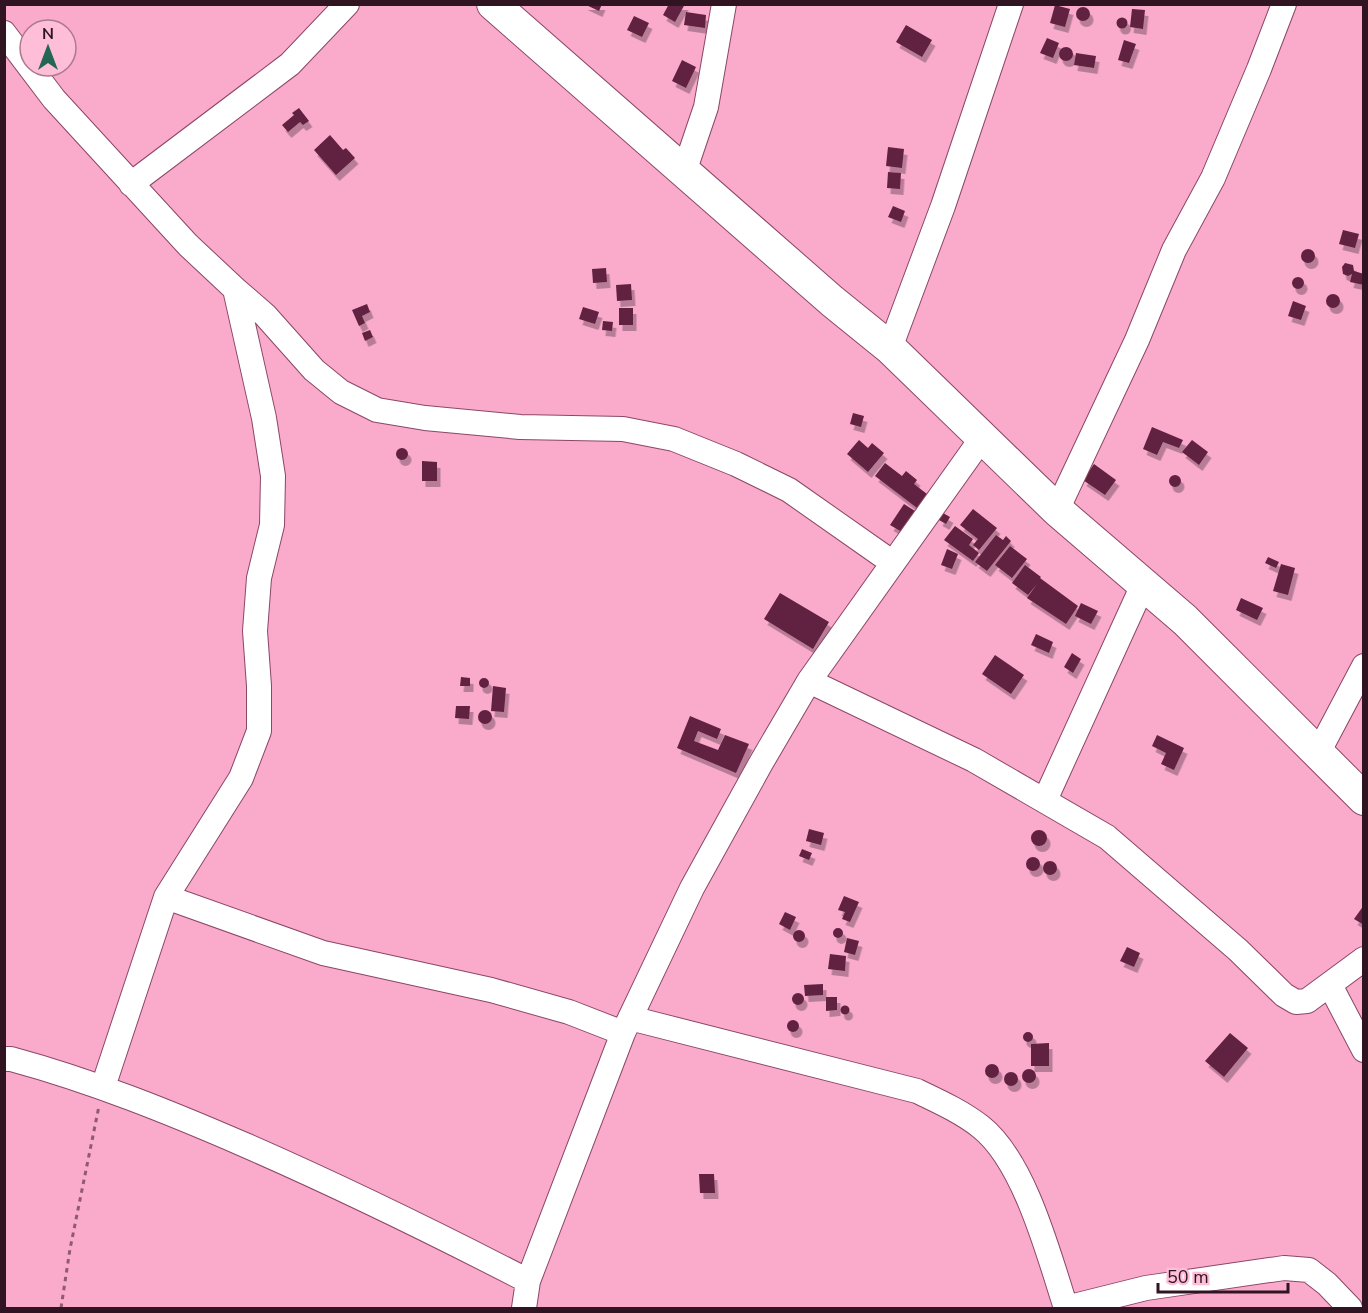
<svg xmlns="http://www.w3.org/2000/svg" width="1368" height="1313" font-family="'Nunito Sans',sans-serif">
  <defs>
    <filter id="shadow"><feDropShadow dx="3.5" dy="6" stdDeviation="0" flood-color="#0004"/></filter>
  </defs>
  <rect width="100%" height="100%" fill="#faabcc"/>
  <!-- building -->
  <path fill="#612141" filter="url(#shadow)" d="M584 4H602L599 11Z
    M669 4H685L675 22 663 15Z
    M1055 5 1070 9 1065 27 1050 23Z
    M1076 14a7 7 0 1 1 14 0a7 7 0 1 1-14 0Z
    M1132 9 1145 10 1143 29 1130 27Z
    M686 12 706 15 705 28 684 25Z
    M634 16 649 23 642 37 627 30Z
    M1116.5 23a5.5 5.5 0 1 1 11 0a5.5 5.5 0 1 1-11 0Z
    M906 25 932 40 922 57 896 42Z
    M1047 38 1059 43 1053 58 1040 53Z
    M1124 40 1136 44 1129 63 1118 60Z
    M1059 54a7 7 0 1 1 14 0a7 7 0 1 1-14 0Z
    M1076 53 1096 56 1094 68 1074 65Z
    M682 60 696 67 686 88 672 81Z
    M299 108 309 121 303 125 300 122 288 132 282 125 294 115 292 113Z
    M330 135 343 150 346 148 355 158 336 175 314 150Z
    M888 147 904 149 902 168 886 166Z
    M888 172 901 173 900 189 887 188Z
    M893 206 905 211 901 222 888 217Z
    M1343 230 1359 234 1355 248 1339 244Z
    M1301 256a7 7 0 1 1 14 0a7 7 0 1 1-14 0Z
    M1345 263 1353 265 1354 271 1364 274V285L1350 282 1352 274 1348 276 1343 274 1342 267Z
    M606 268 607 282 593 283 592 269Z
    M1292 283a6 6 0 1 1 12 0a6 6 0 1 1-12 0Z
    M631 284 632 300 617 301 616 285Z
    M1326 301a7 7 0 1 1 14 0a7 7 0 1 1-14 0Z
    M1293 301 1306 306 1301 320 1288 316Z
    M367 304 370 312 362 316 365 323 359 326 352 310Z
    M583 307 599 312 595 324 579 319Z
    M619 308H633V325H619Z
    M603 321 613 322 612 331 602 330Z
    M370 330 373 337 365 341 362 333Z
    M853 413 864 416 861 427 850 424Z
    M1152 427 1183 440 1179 448 1163 442 1157 455 1143 449Z
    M859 440 868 448 872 443 884 453 868 472 847 454Z
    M1192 440 1208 452 1199 465 1182 452Z
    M396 454a6 6 0 1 1 12 0a6 6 0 1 1-12 0Z
    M422 461 437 462V481H422Z
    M885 463 902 476 906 471 917 480 914 484 927 494 917 508 875 476Z
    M1094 464 1116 480 1105 495 1083 480Z
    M1169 481a6 6 0 1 1 12 0a6 6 0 1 1-12 0Z
    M904 504 915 511 902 532 890 525Z
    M973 509 997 528 979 550 973 545 978 539 960 525Z
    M943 513 950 517 946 524 939 520Z
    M955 526 973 539 969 545 979 553 973 561 944 540Z
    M996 535 1003 540 1006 536 1011 541 987 571 975 562Z
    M1010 546 1027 559 1012 578 995 565Z
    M947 549 958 554 952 569 941 565Z
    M1268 557 1279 562 1276 568 1265 563Z
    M1281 564 1295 568 1288 595 1273 591Z
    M1025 565 1041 577 1040 578 1078 606 1066 624 1027 598 1037 584 1028 595 1012 583Z
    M780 593 829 622 813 649 764 619Z
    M1241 598 1263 608 1257 620 1236 610Z
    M1081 603 1098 611 1091 624 1075 616Z
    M1036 634 1053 642 1049 653 1031 645Z
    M1072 653 1081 659 1073 673 1064 667Z
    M995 655 1024 675 1011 694 982 674Z
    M461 677 470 678V686H460Z
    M479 683a5 5 0 1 1 10 0a5 5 0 1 1-10 0Z
    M493 686 506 688 504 712 491 711Z
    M456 706H470L469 719 455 718Z
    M478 717a7 7 0 1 1 14 0a7 7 0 1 1-14 0Z
    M690 716 721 729 717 739 698 731 694 741 718 750 725 735 749 744 736 773 677 748Z
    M1157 735 1184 748 1174 770 1161 764 1166 753 1152 746Z
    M809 829 824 833 821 845 806 841Z
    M1031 838a8 8 0 1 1 16 0a8 8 0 1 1-16 0Z
    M802 849 812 853 809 860 799 856Z
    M1026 864a7 7 0 1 1 14 0a7 7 0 1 1-14 0Z
    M1043 868a7 7 0 1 1 14 0a7 7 0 1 1-14 0Z
    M844 896 859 902 850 922 842 919 845 912 838 910Z
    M1364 905V925L1354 919Z
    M785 912 796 917 790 930 779 924Z
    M833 933a5 5 0 1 1 10 0a5 5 0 1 1-10 0Z
    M793 936a6 6 0 1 1 12 0a6 6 0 1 1-12 0Z
    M847 938 859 941 855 955 844 952Z
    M1127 947 1140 953 1134 967 1120 961Z
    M830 954 846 956 845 971 828 969Z
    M823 984V995L805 996 804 985Z
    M792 999a6 6 0 1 1 12 0a6 6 0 1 1-12 0Z
    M826 997H837V1010L826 1011Z
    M840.5 1010a4.5 4.5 0 1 1 9 0a4.5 4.5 0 1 1-9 0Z
    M787 1026a6 6 0 1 1 12 0a6 6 0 1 1-12 0Z
    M1023 1037a5 5 0 1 1 10 0a5 5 0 1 1-10 0Z
    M1230 1033 1248 1048 1224 1077 1205 1061Z
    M1049 1043V1066H1031V1044Z
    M985 1071a7 7 0 1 1 14 0a7 7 0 1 1-14 0Z
    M1022 1076a7 7 0 1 1 14 0a7 7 0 1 1-14 0Z
    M1004 1079a7 7 0 1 1 14 0a7 7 0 1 1-14 0Z
    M699 1174H714L715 1193H700Z"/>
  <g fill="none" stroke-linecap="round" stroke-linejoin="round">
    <!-- minor casing -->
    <g stroke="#8b4766" stroke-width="26">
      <path id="minor" d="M4 33 54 99 188 245 235 289 264 418 273 476 272 525 259 578 255 631 259 686V731L241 778 166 897 103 1087
        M684 172 706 107 724 4
        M131 184 290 64 347 4
        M235 289 265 315 314 370 341 392 377 410 425 418 520 427 623 429 674 439 736 464 789 490 893 563
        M890 348 943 206 1011 4
        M1057 510 1137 340 1174 250 1213 178 1259 69 1284 4
        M809 681 974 760 1107 837 1238 950 1284 995 1296 1002 1307 1001 1364 959
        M1318 753 1364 666
        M1045 800 1143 585
        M166 897 323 953 491 990 569 1012 623 1033
        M1330 985 1364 1050
        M630 1018 917 1091C940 1102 962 1112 981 1127 1025 1162 1049 1256 1066 1308
        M4 1059H11C92 1081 169 1112 245 1145 341 1187 435 1233 528 1281
        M524 1308 528 1281 623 1033 692 888 761 763 809 681 982 438
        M1066 1308 1146 1288 1284 1268 1309 1270 1327 1284 1350 1308"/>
    </g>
    <!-- major casing -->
    <g stroke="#8b4766" stroke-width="34">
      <path id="major" d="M493 4 832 301 890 348 1057 510 1185 620 1364 799"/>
    </g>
    <!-- path -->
    <path stroke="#8f5b71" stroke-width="3" stroke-dasharray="4.5 4.5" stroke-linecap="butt" d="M61 1308 70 1249 99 1106"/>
    <!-- minor -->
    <use href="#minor" stroke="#fff" stroke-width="24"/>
    <!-- major -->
    <use href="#major" stroke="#fff" stroke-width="32"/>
  </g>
  <!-- border -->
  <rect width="1368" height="1313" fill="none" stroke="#301421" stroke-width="12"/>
  <!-- north arrow -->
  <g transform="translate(48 48)"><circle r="28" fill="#febed8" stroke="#ac7a8f" stroke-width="1.5"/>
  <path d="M0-4.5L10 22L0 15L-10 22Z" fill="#246654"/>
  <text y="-9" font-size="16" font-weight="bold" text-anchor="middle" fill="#301421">N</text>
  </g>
  <!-- scale -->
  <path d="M1158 1283v9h130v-9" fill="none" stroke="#301421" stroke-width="3"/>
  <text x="1167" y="1283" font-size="18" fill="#301421" stroke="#febed8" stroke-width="4.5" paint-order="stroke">50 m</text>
</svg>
